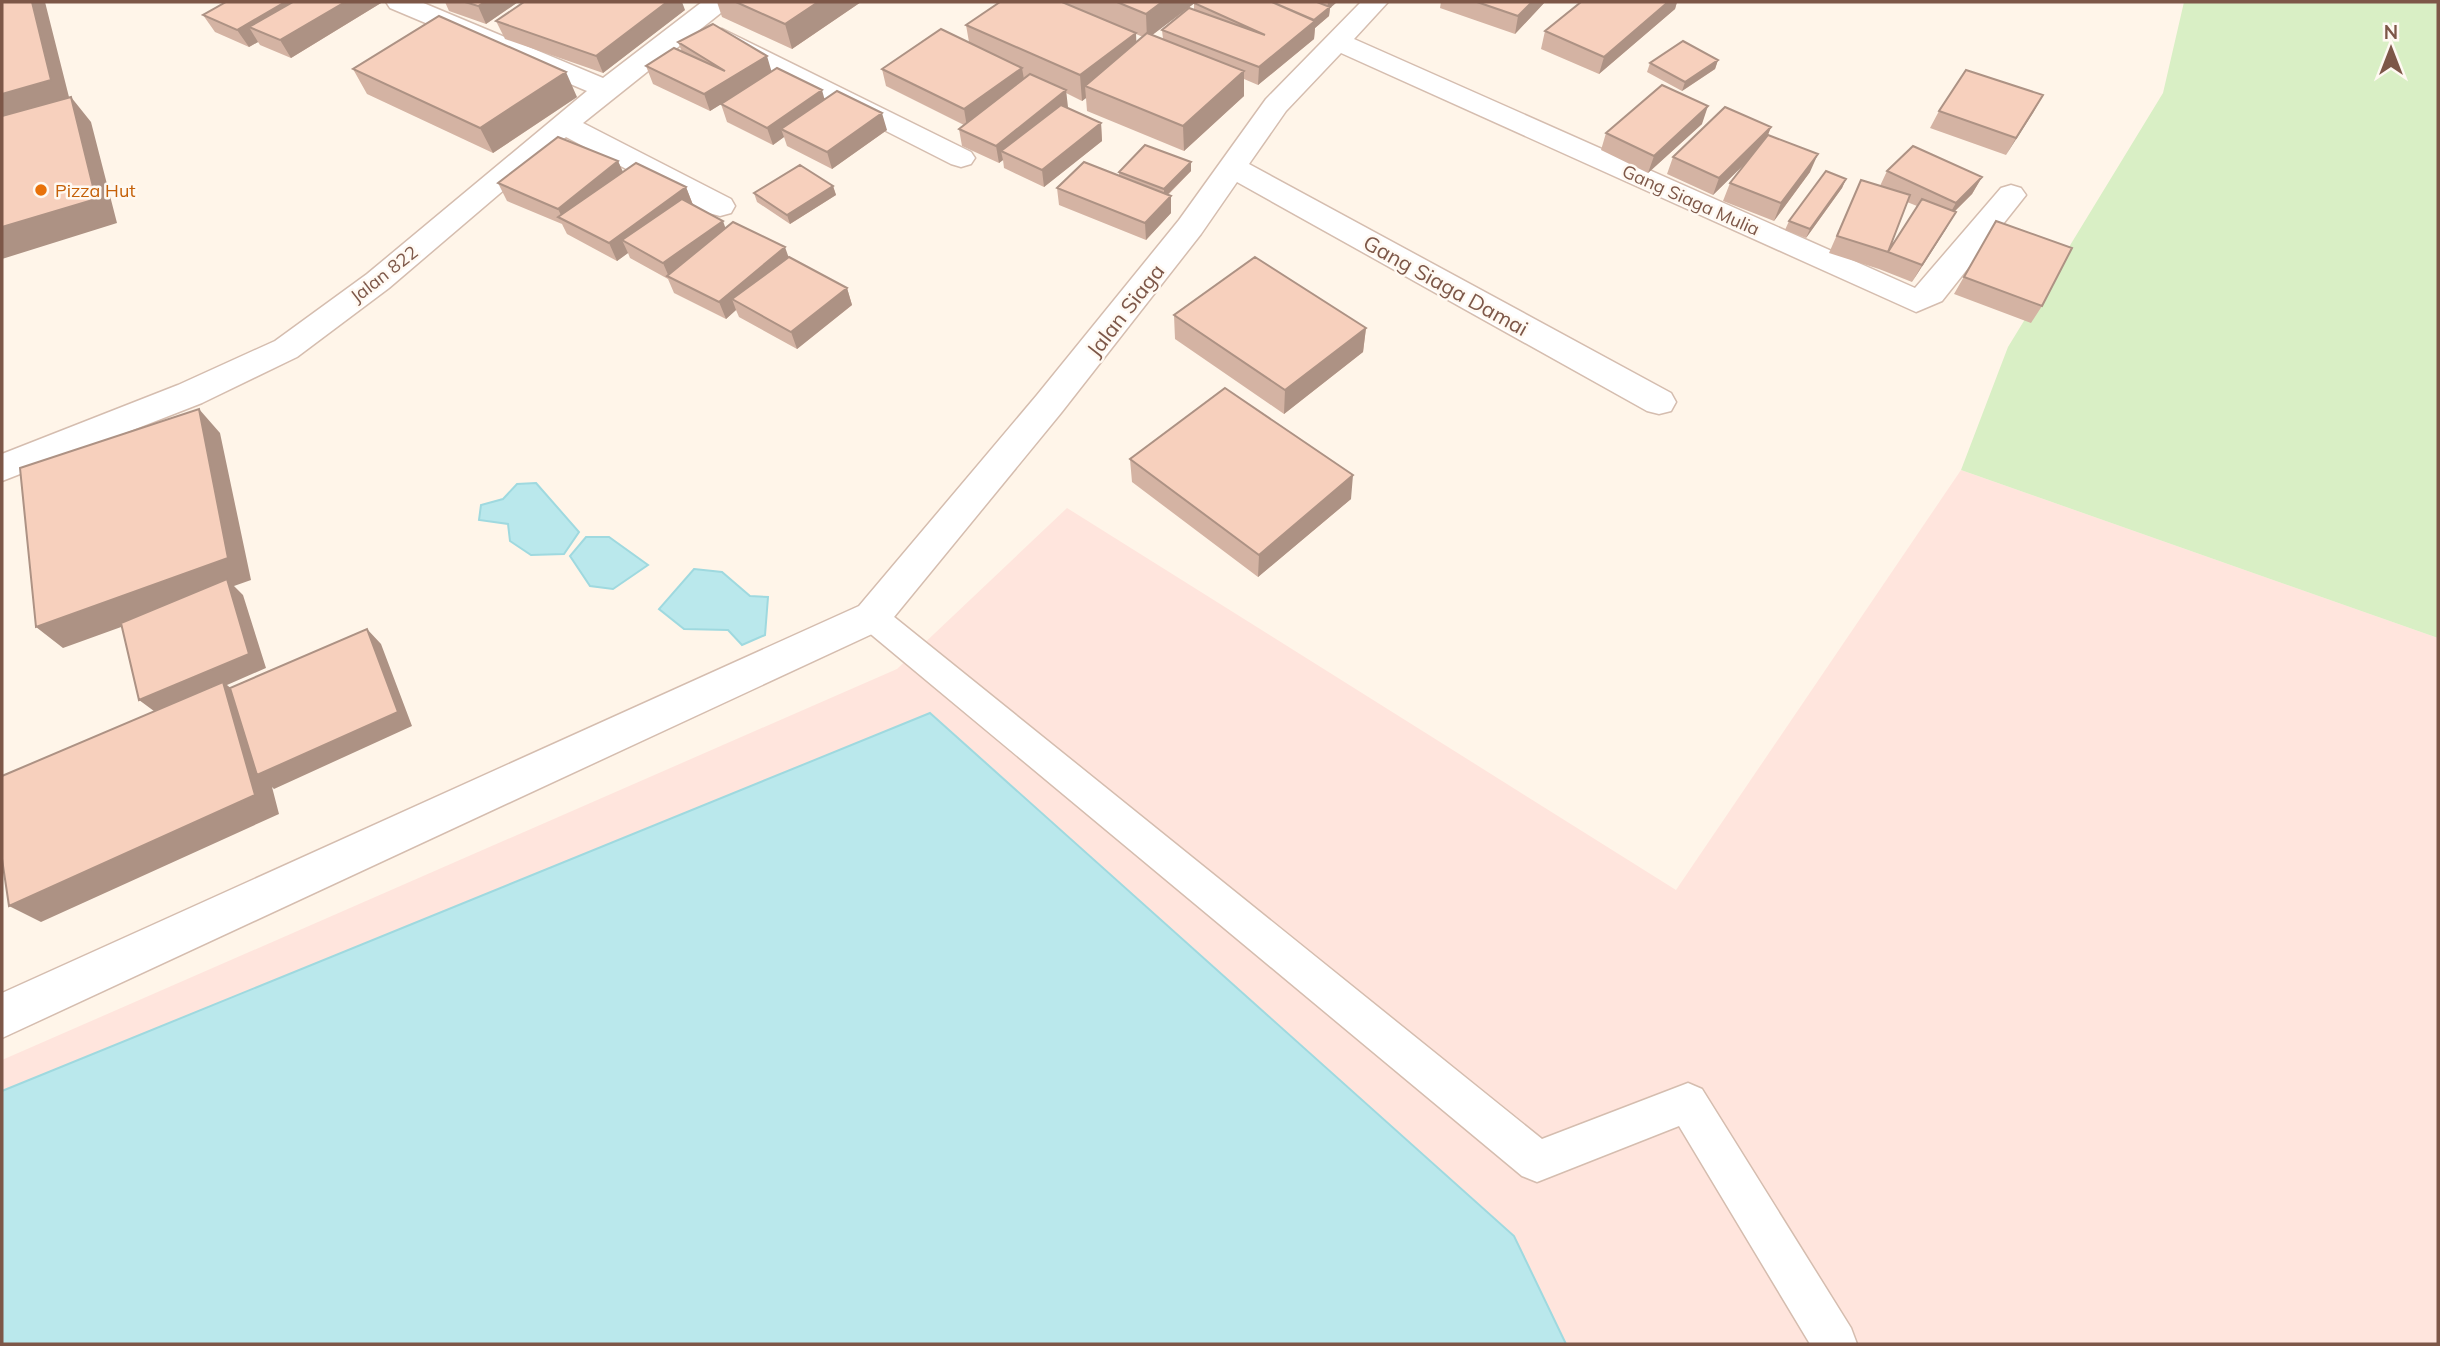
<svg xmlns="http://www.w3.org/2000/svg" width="2440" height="1346" font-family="Mulish,sans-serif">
  <rect width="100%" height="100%" fill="#fff5e9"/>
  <!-- commercial -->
  <path fill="#ffe5dd" d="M1961 470 2438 638V1344H2V1060L897 669 1067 508 1676 890Z"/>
  <!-- green -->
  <path fill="#d9efc5" d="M2184 2H2438V638L1961 470 2008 347 2163 93Z"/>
  <!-- water -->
  <path fill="#bae8ec" stroke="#9fd9df" stroke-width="2" d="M536 483 579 532 564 554 531 555 510 541 508 524 479 520 481 505 503 499 517 484Z
    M586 537H609L648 565 613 589 590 586 570 556Z
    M694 569 722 572 750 596 768 597 765 635 742 645 728 630 684 629 659 609Z
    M930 713 1514 1236 1566 1344H2V1091Z"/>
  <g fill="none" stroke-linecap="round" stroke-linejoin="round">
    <!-- lane casing -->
    <g stroke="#d5bdaf" stroke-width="3">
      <path id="lane" d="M872 604 883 608 1542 1139 1688 1083 1702 1089 1851 1328 1857 1344H1810L1679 1126 1537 1182 1522 1176 861 626 856 617 861 608Z"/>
    </g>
    <!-- street casing -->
    <g stroke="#d5bdaf" stroke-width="3">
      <path id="street" d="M386 2H421L603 78 702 2H731L727 8 583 123 731 199 735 206 731 213 720 216 709 213 566 137 389 288 297 357 202 403 2 481V454L178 385 275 341 367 274 587 91 390 8Z
        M1361 2H1388L1354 39 1915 288 2001 188 2011 185 2021 188 2026 195 1942 301 1916 312 1341 53 1286 111 1249 164 1671 393 1676 402 1671 411 1659 414 1647 411 1237 182 1201 234 1061 413 885 628 2 1038V993L859 606 1037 395 1179 220 1266 99Z
        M722 29 971 152 975 158 971 164 961 167 951 164 713 43 709 37 713 31Z"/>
    </g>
    <!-- lane -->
    <use href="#lane" fill="#fff" fill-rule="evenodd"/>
    <!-- street -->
    <use href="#street" fill="#fff" fill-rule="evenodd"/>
  </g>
  <!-- wall -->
  <path fill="#d4b3a3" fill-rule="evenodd" d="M226 2H380L381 3 291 58 260 45 258 42 249 47 215 32 203 15Z
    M445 2H518L486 24 449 11Z
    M717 2H861L792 49 722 17Z
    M1000 2H1196L1152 35 1163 39 1162 30 1194 9V3L1196 2H1337L1330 8 1329 16 1315 28 1314 39 1258 85 1244 79V96L1184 151 1087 111 1086 98 1082 101 1066 93 1067 108 1101 123 1102 141 1044 187 1004 168 1003 160 999 163 962 146 959 129 964 125 886 86 882 69 969 42 966 25ZM1136 34 1143 37 1136 43Z
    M1441 2H1545L1515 34 1440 8Z
    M1581 2H1677L1675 9 1599 74 1541 49 1545 31Z
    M685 10 603 73 505 39 496 21Z
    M678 42 771 71 887 130 832 169 787 146 784 137 773 145 727 122 721 104 710 111 653 84 646 66 682 52Z
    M1718 60 1715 69 1682 91 1647 72 1650 63Z
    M353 69 577 97 493 153 367 94Z
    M2043 95 2006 155 1930 128 1939 111Z
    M1702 124 1648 173 1601 150 1606 133Z
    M1771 127 1767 137 1810 172 1774 221 1723 201 1730 183 1747 161 1713 195 1667 174 1673 157Z
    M618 161 623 172 686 187 693 205 726 229 788 257 847 288 852 305 797 349 739 317 736 310 726 319 674 293 668 279 630 258 628 253 617 261 567 234 562 224 507 201 498 183Z
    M1191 162V171L1168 195 1171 196V213L1146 240 1059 205 1057 188 1119 175V172Z
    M1887 171 1982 177 1972 194 1955 211 1946 229 1912 282 1879 269 1829 253 1861 180 1880 186ZM1907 202 1917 206 1888 252Z
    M1846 179 1842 188 1806 238 1785 230 1789 221Z
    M833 186 836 195 790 224 757 202 754 193Z
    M1996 221 2042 306 2031 323 1954 294Z
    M1174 315 1366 328 1363 352 1284 414 1175 339Z
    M1130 459 1351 499 1258 577 1132 482Z"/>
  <!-- shaded-wall -->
  <path fill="#ad9284" d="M32 2H45L71 105 2 125V94Z
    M285 2H325L249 27 258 42 249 47 237 30Z
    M345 2H380L381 3 291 58 280 40Z
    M485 2H518L486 24 478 6Z
    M667 2H682L685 10 603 73 596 56Z
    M818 2H861L792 49 785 24Z
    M1162 2H1196L1147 39 1146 14Z
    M1328 2H1337L1330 8 1329 16 1315 28 1314 39 1258 85 1259 67 1327 9Z
    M1532 2H1545L1515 34 1518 16Z
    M1668 2H1677L1675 9 1599 74 1604 57Z
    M1136 33 1137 58 1085 86 1086 98 1082 101 1080 75Z
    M767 56 772 73 710 111 704 94Z
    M1718 60 1715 69 1682 91 1685 82Z
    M1022 68 1025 85 967 127 964 109Z
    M1244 71V96L1184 151 1183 126Z
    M566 72 577 97 493 153 480 128Z
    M822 90 827 108 781 129 784 137 773 145 767 128Z
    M1066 90 1068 107 1009 155 1001 151 1003 160 999 163 996 146Z
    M2043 95 2033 113 2006 155 2016 138Z
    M71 97 91 122 117 223 2 259V227Z
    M1708 106 1702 124 1648 173 1654 156Z
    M882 113 887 130 832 169 827 152Z
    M1101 123 1102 141 1044 187 1042 170Z
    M1771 127 1764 145 1713 195 1719 178Z
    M1818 154 1810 172 1774 221 1781 203Z
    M618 161 626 179 563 219 558 209Z
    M1191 162V171L1164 198V189Z
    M1982 177 1972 194 1946 220 1956 203Z
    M1846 179 1842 188 1806 238 1810 229Z
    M833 186 836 195 790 224 787 215Z
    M686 187 693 205 622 240 628 253 617 261 609 243Z
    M1171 196V213L1146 240 1145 223Z
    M1956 212 1946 229 1912 282 1922 265Z
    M723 221 729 238 669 277 663 263Z
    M785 247 791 264 732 299 736 310 726 319 719 302Z
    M847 288 852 305 797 349 791 332Z
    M1366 328 1363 352 1284 414 1285 390Z
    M199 409 220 433 251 580 234 586 243 595 266 668 227 685 247 702 367 629 381 644 412 726 274 789 272 787 279 814 41 922 9 906 158 714 139 700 229 588 63 648 36 627Z
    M1353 475 1351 499 1258 577 1259 555Z"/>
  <!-- building -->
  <path fill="#f7d0bd" stroke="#ad9284" stroke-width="2" d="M2 2H32L51 80 2 94Z
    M226 2H285L237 30 203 15Z
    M293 2H345L280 40 249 27Z
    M465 2H485L478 6Z
    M524 2H667L596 56 496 21Z
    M736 2H818L785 24Z
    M1000 2H1062L1136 33 1080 75 966 25Z
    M1117 2H1162L1146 14Z
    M1196 2H1272L1315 21 1259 67 1162 30 1189 8 1265 35 1194 3Z
    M1272 2H1317L1330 7 1314 20Z
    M1477 2H1532L1518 16Z
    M1581 2H1668L1604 57 1545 31Z
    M439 16 566 72 480 128 353 69Z
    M713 24 767 56 704 94 646 66 674 48 725 71 678 42Z
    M941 29 1022 68 964 109 882 69Z
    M1147 33 1244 71 1183 126 1085 86Z
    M1683 41 1718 60 1685 82 1650 63Z
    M777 68 822 90 767 128 721 104Z
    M1966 70 2043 95 2016 138 1939 111Z
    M1030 74 1066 90 996 146 959 129Z
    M1662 85 1708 106 1654 156 1606 133Z
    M837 91 882 113 827 152 781 129Z
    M71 97 96 199 2 227V116Z
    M1061 105 1101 123 1042 170 1001 151Z
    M1725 107 1771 127 1719 178 1673 157Z
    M1768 135 1818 154 1781 203 1730 183Z
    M558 137 618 161 558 209 498 183Z
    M1145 145 1191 162 1164 189 1119 172Z
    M1913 146 1982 177 1956 203 1887 171Z
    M1084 162 1171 196 1145 223 1057 188Z
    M636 163 686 187 609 243 558 217Z
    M800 165 833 186 787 215 754 193Z
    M1826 171 1846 179 1810 229 1789 221Z
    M1861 180 1910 195 1888 252 1837 236Z
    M682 199 723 221 663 263 622 240Z
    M1922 199 1956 212 1922 265 1888 252Z
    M1996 221 2072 248 2042 306 1964 277Z
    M733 222 785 247 719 302 667 276Z
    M789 257 847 288 791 332 732 299Z
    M1255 257 1366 328 1285 390 1174 315Z
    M1225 388 1353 475 1259 555 1130 459Z
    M199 409 228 558 36 627 20 468Z
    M227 579 249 654 139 700 121 623Z
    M367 629 398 712 257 775 230 688Z
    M223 682 255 795 9 906 2 859V776Z"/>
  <!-- markers -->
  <circle fill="#e8710a" stroke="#fff9f2" stroke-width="2.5" cx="41" cy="190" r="7"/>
  <g text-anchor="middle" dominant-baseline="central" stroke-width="5" stroke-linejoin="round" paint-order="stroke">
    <!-- far-food labels -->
    <g font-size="18" fill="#c56008" stroke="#fff9f2" text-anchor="start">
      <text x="55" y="190">Pizza Hut</text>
    </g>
    <!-- far-street labels -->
    <g font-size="18" fill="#7d5748" stroke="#fff9f2">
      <text transform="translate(1691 200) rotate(24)">Gang Siaga Mulia</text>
      <text transform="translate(384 274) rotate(-38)">Jalan 822</text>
    </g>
    <!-- street labels -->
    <g font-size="21" fill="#7d5748" stroke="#fff9f2">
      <text transform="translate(1446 285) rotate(29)">Gang Siaga Damai</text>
      <text transform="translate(1125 310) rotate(-52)">Jalan Siaga</text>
    </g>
  </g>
  <!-- border -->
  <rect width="2440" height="1346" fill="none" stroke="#7d5748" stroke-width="7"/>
  <!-- north arrow -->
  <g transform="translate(2391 49)" stroke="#fff9f2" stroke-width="5" paint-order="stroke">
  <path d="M0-5L12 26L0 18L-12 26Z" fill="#7d5748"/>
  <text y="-10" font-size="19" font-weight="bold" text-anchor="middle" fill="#7d5748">N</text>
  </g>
</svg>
